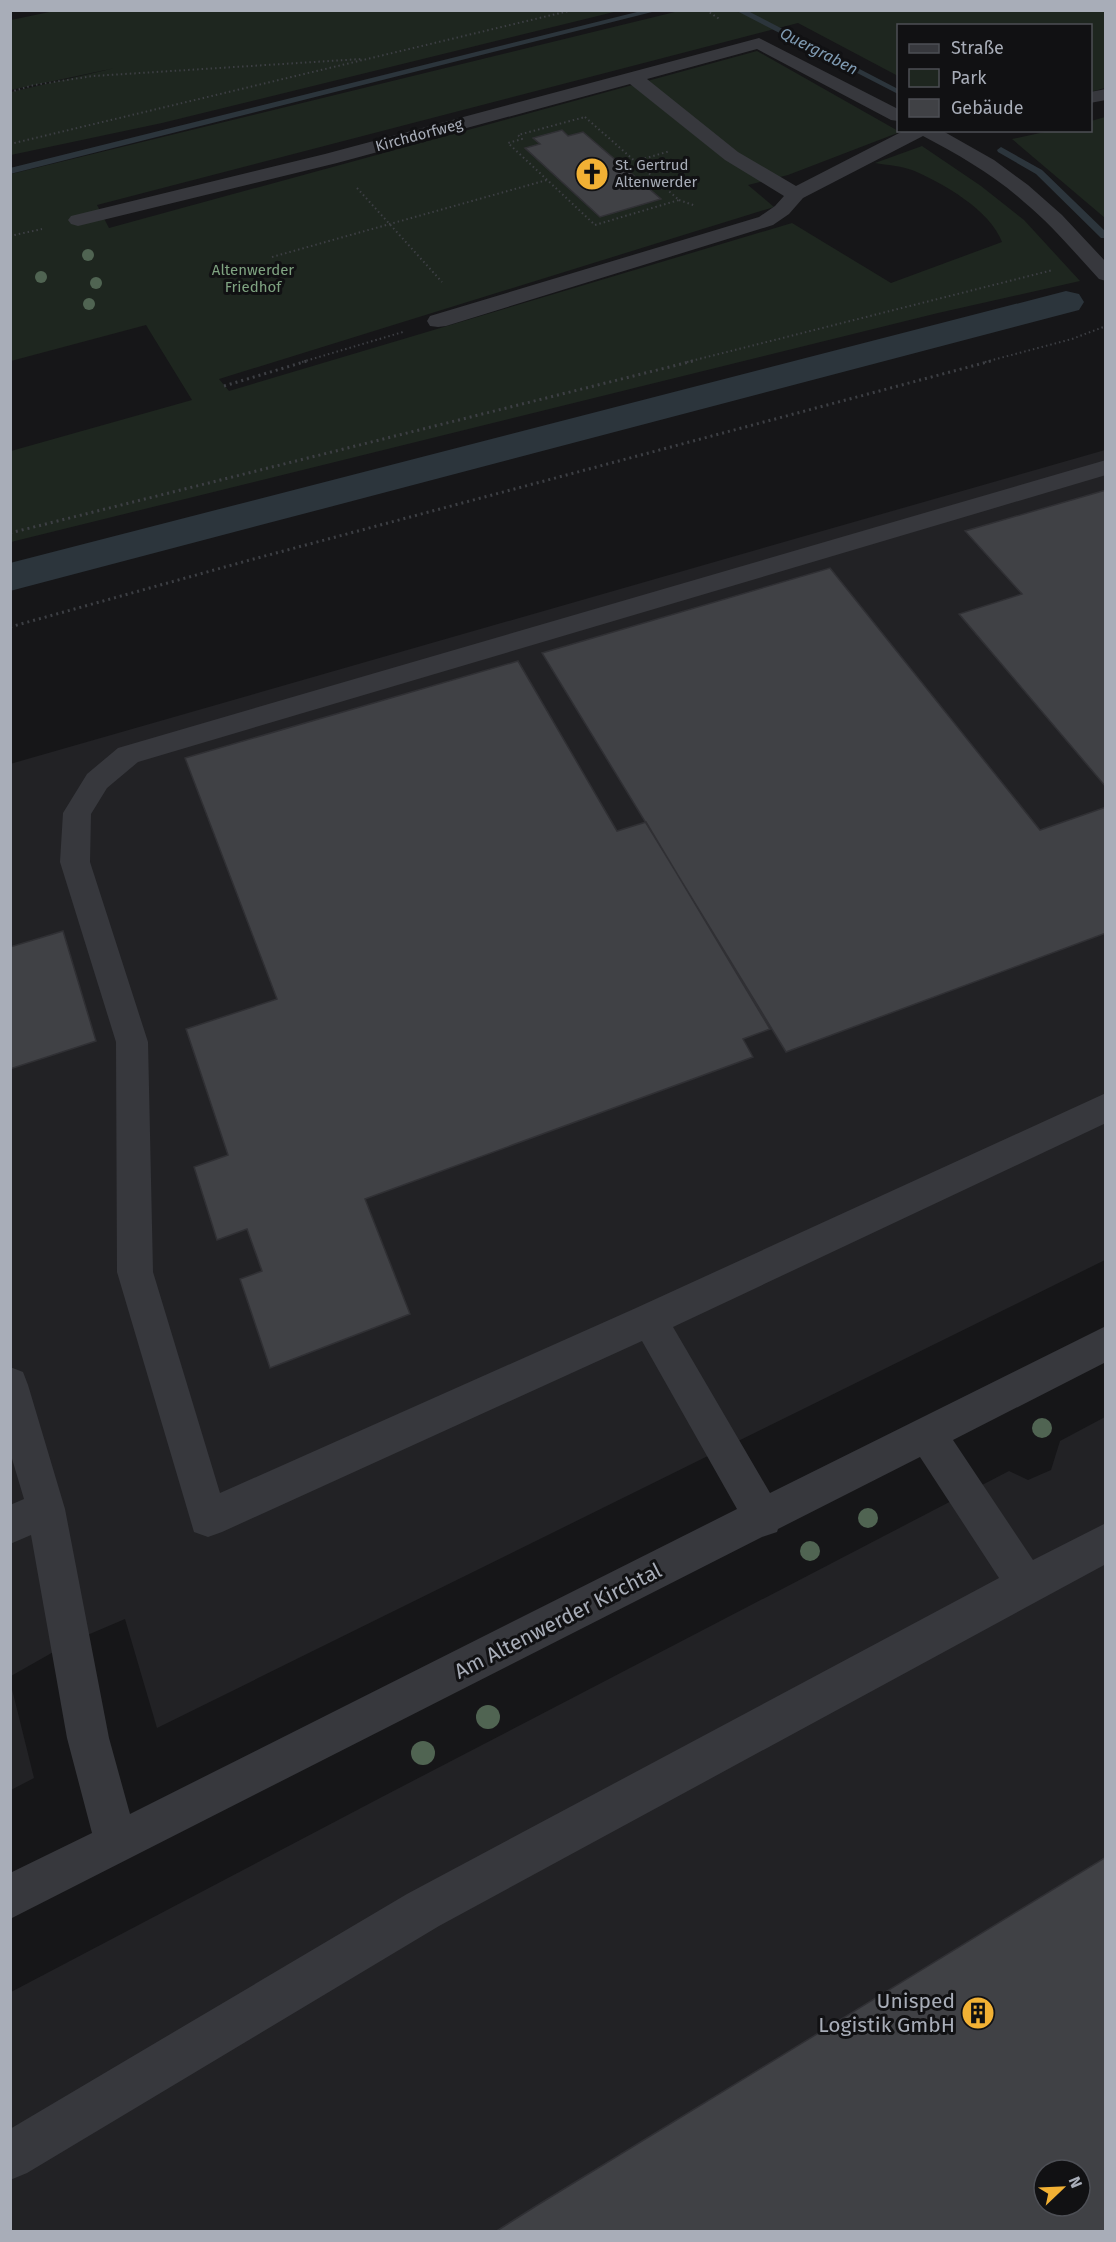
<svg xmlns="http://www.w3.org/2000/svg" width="1116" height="2242" font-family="'Fira Sans',sans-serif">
  <rect width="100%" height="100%" fill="#161618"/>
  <!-- built -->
  <path fill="#222225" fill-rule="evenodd" d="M1105 450V1260L157 1728 125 1619 71 1642 11 1676 10 764Z
    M1105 1417V2231L11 2232V1992L380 1798 1009 1471 1028 1480 1051 1470 1060 1441ZM1044 2170H1080V2206H1044Z
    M10 1681 34 1778 11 1790H10Z"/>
  <!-- green -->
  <path fill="#1e261f" d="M59 10H618V11L162 123 11 155V92L115 68 11 90V20Z
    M679 11H1105V88L1091 92 1090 26H898V76L798 23 97 205 109 228 757 51 900 132 788 175 748 185 774 207 219 379 229 391 792 223 891 283 1002 242C990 210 943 183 912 170 901 166 887 165 875 163L922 146 981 186 1024 220 1080 281 938 313 11 542V451L192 400 146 325 11 361V174Z
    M1105 117H1106L1105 218 1012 139 1049 131 1090 130 1091 121Z"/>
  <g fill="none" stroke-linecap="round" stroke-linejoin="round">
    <!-- stream -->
    <path fill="#2c353c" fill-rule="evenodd" d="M645 10H660L10 174V168Z
      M735 10H746L898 89V94Z
      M1001 147 1042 170 1106 232V238H1101L1036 174 998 152 997 150Z"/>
    <!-- canal -->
    <path fill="#2c353c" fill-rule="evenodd" d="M1066 291 1079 294 1084 302 1079 310 10 591V563Z"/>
  </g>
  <!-- building -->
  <path fill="#404145" stroke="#303034" stroke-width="1.5" fill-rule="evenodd" d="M562 130 568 136 583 132 661 199 600 217 525 148 540 144 533 138Z
    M1106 490V787L959 614 1022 594 965 531Z
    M830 568 1040 830 1106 807V933L786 1052 542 653Z
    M518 661 617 831 646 822 770 1029 743 1039 753 1057 365 1199 410 1314 270 1368 240 1279 262 1271 247 1229 217 1240 194 1167 228 1155 186 1029 277 999 185 758Z
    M63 931 96 1041 10 1069V947Z
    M1106 1857V2232H495L536 2206ZM1044 2170H1080V2206H1044Z"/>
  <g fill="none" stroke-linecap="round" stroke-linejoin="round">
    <!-- path-far1 -->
    <path stroke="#3d3f44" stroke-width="2" stroke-dasharray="1.5 3" stroke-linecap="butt" d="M706 10 721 20
      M10 92 34 85 93 76 361 59
      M585 117 679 200 595 225 508 143 522 139 518 135Z
      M10 144 573 10
      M636 161 670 151
      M357 188 442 282
      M679 200 696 206
      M10 236 42 229
      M272 257 547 180
      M302 362 403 332
      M687 362 1053 270
      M985 362 1072 339 1106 326"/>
    <!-- path -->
    <path stroke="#3d3f44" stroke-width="3" stroke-dasharray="2 4" stroke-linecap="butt" d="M224 386 307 361
      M10 533 693 361
      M10 627 250 560 991 361"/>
    <!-- minor -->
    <path fill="#37383d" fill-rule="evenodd" d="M759 38 898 109V121L891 120 757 49 647 79 738 152 796 186 905 130H941L994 160 1028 185 1062 215 1106 262V281L1099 279C1075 253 1052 225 1024 202 994 175 959 155 923 136L803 198 789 214 773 225 446 326 438 327 430 326 427 321 430 316 759 217 775 206 784 196 725 160 630 84 337 163 78 226 71 224 68 220 71 216 325 154Z
      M1106 89V100L1090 103V92Z
      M1106 460V475L138 762 107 788 91 814 90 862 148 1042 153 1272 220 1493 636 1308 1106 1093V1123L673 1327 770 1493 1106 1326V1362L953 1440 1033 1560 1106 1523V1564L439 1926 27 2173 10 2180V2129L407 1894 999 1578 920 1457 778 1529 777 1532 762 1537 10 1919V1873L92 1833 67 1738 31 1535 10 1544V1505L24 1499 10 1452V1367L23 1372 28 1385 65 1509 109 1738 130 1814 737 1509 642 1341 222 1532 208 1537 194 1532 117 1272 116 1042 60 862 63 813 87 774 118 748Z"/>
  </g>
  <!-- trees -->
  <g fill="#506452">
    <circle cx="88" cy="255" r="6"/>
    <circle cx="41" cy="277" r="6"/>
    <circle cx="96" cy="283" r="6"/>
    <circle cx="89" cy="304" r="6"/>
    <circle cx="1042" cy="1428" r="10"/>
    <circle cx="868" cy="1518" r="10"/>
    <circle cx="810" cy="1551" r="10"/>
    <circle cx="488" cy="1717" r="12"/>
    <circle cx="423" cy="1753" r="12"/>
  </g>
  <!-- icons -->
  <defs>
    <g id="church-disc" transform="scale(1.725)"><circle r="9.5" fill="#f2b134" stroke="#111113"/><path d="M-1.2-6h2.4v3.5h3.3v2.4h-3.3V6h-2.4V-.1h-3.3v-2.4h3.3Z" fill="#111"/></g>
    <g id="building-disc" transform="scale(1.725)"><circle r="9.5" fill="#f2b134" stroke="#111113"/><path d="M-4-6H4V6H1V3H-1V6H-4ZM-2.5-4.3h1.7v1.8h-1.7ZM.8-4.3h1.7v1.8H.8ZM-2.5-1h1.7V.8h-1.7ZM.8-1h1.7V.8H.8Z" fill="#111"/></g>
  </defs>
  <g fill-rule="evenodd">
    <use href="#church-disc" x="592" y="174"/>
    <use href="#building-disc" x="978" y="2013"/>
  </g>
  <g text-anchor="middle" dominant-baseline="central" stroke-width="6" stroke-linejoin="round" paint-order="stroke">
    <!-- far-street labels -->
    <g font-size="15" fill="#a8adb8" stroke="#111113">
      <text transform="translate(419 135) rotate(-15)">Kirchdorfweg</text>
    </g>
    <!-- far-poi labels -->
    <g font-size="15" fill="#a8adb8" stroke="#111113" text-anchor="start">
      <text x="615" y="165">St. Gertrud<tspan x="615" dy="17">Altenwerder</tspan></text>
    </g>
    <!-- far-park labels -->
    <g font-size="15" fill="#7fa381" stroke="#111113">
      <text x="253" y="270">Altenwerder<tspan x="253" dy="17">Friedhof</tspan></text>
    </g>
    <!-- far-water labels -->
    <g font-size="16" font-style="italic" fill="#7f9bb3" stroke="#111113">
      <text transform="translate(819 51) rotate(27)">Quergraben</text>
    </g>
    <!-- near-street labels -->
    <g font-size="21" fill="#a8adb8" stroke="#111113">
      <text transform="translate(558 1621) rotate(-27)">Am Altenwerder Kirchtal</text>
    </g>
    <!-- near-poi labels -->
    <g font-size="21" fill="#a8adb8" stroke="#111113" text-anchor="end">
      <text x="955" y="2001">Unisped<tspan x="955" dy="24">Logistik GmbH</tspan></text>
    </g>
  </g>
  <!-- border -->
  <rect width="1116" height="2242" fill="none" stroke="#a8adb8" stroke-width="24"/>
  <!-- legend -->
  <rect x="897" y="24" width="195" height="108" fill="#111113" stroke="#4d4f55" stroke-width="1.5"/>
  <rect x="909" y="44" width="30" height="9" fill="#37383d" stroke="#4d4f55" stroke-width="1.5"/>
  <text x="951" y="54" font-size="18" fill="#a8adb8">Straße</text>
  <rect x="909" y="69" width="30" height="18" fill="#1e261f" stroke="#4d4f55" stroke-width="1.5"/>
  <text x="951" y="84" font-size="18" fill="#a8adb8">Park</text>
  <rect x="909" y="99" width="30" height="18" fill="#404145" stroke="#4d4f55" stroke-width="1.5"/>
  <text x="951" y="114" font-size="18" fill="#a8adb8">Gebäude</text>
  <!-- north arrow -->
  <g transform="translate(1062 2188) rotate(67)"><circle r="28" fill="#111113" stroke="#4d4f55" stroke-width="1.5"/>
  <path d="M0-4.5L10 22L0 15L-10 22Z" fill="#f2b134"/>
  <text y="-9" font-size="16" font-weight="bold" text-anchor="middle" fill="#a8adb8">N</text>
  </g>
</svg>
